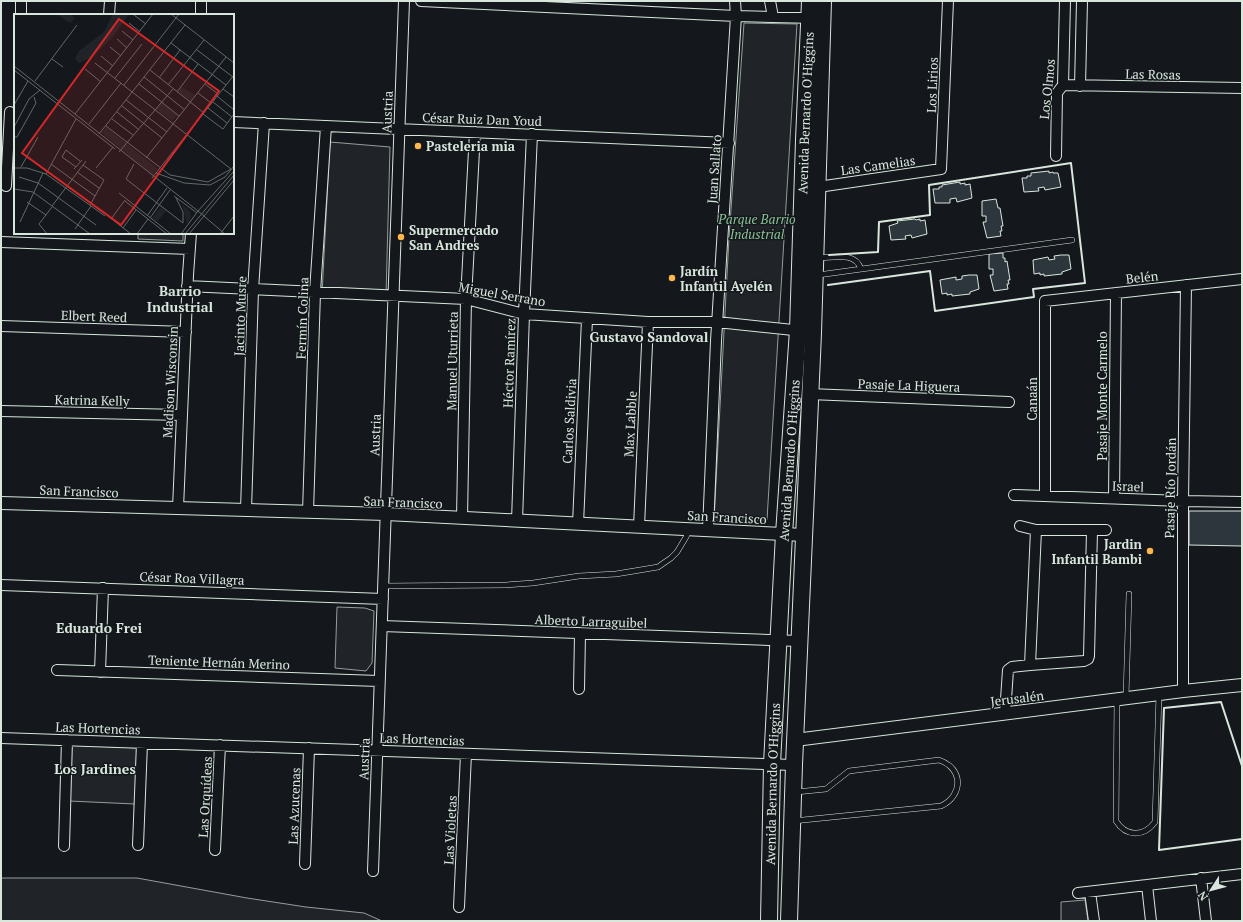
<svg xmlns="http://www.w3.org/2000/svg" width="1243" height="922" font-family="'PT Serif',serif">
  <rect width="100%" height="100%" fill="#14181c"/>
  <!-- green -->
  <path fill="#202428" stroke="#939e99" d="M744 23 797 24 767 520H714L729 238Z
    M330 142 390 147 386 296 322 294Z
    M138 233H183V241L138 239Z
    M337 607 365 608 374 611 372 663 366 671 335 668Z
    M71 745 138 748 135 804 69 801Z
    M1 878H137L247 898 306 907 364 913 382 921H1Z
    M1085 900 1088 921H1061V902Z"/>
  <!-- building -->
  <path fill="#2c363c" stroke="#d8e6dc" d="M1049 171V173L1053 172V173H1058L1061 187 1045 190 1044 187 1038 188 1039 191 1024 192 1022 178H1027V176H1031V173Z
    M960 182V184L965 183V185L970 184 972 198 957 202 956 198 950 199V203H935L933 189H939V187H942V185Z
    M996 199 998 208H1000L1003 226H1001L1002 231H1000L1001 236 987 238 983 222H986V216H982V201Z
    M915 219 916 220 920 219V221L925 220 927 234 912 238 911 235 905 236 906 239 891 240 889 226 898 223 897 221Z
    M1003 253V258H1005V262L1007 261 1010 280H1008L1009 284H1007L1008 289 994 291 990 275H993V269H989V254Z
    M1061 255H1069L1071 269 1062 272V274L1044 276V274L1040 275V273L1034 274 1033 260 1048 257 1049 260 1055 259 1054 256Z
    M969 275H977L979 289 970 292V294L952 296V294L947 295V293L942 294 940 280 956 277V280L962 279V276Z
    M1189 511H1242V546L1189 545Z"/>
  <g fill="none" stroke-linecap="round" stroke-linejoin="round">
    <!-- service casing -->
    <g stroke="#d8e6dc" stroke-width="6">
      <path id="service" d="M818 258C833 258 855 251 861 269
        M818 275 1072 240
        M383 586 506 585 533 583 579 576 616 574 658 567 671 558 677 552 686 537 689 529
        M1126 697 1129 594
        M1117 699 1116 821C1126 837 1144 837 1155 822L1159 694
        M793 821 941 806C964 795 963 768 939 760L849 771 826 789 796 792"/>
    </g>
    <!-- minor casing -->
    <g stroke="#d8e6dc" stroke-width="12">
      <path id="minor" d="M421 1 736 16 815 18
        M770 1 773 17
        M21 15V1
        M109 15 110 1
        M201 15V1
        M1063 85 1242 88
        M1080 86 1082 1
        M233 122 729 143
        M1056 156 1057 93 1063 85 1065 1
        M6 186 10 112
        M818 187 941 169 948 1
        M1 242 190 249
        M187 286 466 299 524 314 648 322H717L803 331
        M1 326 186 332
        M809 394 1009 402
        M1 411 182 415
        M1014 495 1183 501 1242 502
        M1045 496V301L1242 279
        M1114 498 1116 293
        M178 508 188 275 191 233
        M246 510 253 290 264 123
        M308 512 315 292 326 126
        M462 518 466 299 475 132
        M517 521 524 314 532 134
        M578 524 587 319
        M1020 526 1036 530H1106
        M639 527 648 322
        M708 530 716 341 736 16 735 1
        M1036 530 1030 665 1084 661 1088 659 1089 656 1092 531
        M1 585 383 599
        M382 626 799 641
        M57 670 379 681
        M100 672 103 588
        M579 689 580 634
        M1183 691V501L1186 285
        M1005 714 1008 670 1012 667 1030 665
        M1 738 794 765
        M138 845 142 743
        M64 846 67 740
        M215 850 220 745
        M305 864 309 748
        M373 871 404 1
        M1201 878 1206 921
        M1147 885 1151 921
        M1090 892 1094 921
        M1078 893 1242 874
        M459 907 466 754"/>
    </g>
    <!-- tertiary casing -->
    <g stroke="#d8e6dc" stroke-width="14">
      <path id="tertiary" d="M1 503 386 514 804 535
        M795 740 1183 691 1242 685"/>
    </g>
    <!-- primary casing -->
    <g stroke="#d8e6dc" stroke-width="18">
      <g id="primary">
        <path id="s1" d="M769 921 772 764 784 534 798 330 804 140 810 1"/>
        <path d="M789 921 794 765 813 333 823 1"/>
      </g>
    </g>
    <!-- service -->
    <use href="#service" stroke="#14181c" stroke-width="5"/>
    <!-- minor -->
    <use href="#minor" stroke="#14181c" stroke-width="10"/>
    <!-- tertiary -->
    <use href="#tertiary" stroke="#14181c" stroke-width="12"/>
    <!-- primary -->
    <use href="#primary" stroke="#14181c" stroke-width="16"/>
    <!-- wall -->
    <path stroke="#d8e6dc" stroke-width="2" d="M828 285 930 271 935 311 1034 297 1033 289 1085 283 1071 163 929 185 930 215 879 222 878 252 829 255
      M1242 766 1221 702 1164 708 1159 850 1242 839"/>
  </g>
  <!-- markers -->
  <g fill="#ffb74d" stroke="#14181c" stroke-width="1.5">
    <circle cx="418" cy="146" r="4"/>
    <circle cx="401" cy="237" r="4"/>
    <circle cx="672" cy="278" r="4"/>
    <circle cx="1150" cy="551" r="4"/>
  </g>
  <g text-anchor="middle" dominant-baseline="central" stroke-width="3" stroke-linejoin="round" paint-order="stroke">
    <!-- street labels -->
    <g font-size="13" fill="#d8e6dc" stroke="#14181c">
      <text transform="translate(1153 74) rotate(1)">Las Rosas</text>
      <text transform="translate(932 85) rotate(-88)">Los Lirios</text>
      <text transform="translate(1047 89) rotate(-84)">Los Olmos</text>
      <text transform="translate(387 112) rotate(-88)">Austria</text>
      <text stroke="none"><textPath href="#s1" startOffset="809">Avenida Bernardo O'Higgins</textPath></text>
      <text transform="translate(482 119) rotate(2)">César Ruiz Dan Youd</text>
      <text transform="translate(878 165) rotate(-8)">Las Camelias</text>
      <text transform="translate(714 169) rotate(-86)">Juan Sallato</text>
      <text transform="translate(1142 277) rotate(-6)">Belén</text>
      <text transform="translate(502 294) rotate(10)">Miguel Serrano</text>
      <text transform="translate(94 316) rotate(2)">Elbert Reed</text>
      <text transform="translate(240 316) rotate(-88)">Jacinto Musre</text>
      <text transform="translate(302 318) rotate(-88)">Fermín Colina</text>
      <text transform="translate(452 361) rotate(-89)">Manuel Uturrieta</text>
      <text transform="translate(509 363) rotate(-88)">Héctor Ramírez</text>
      <text transform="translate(170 382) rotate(-87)">Madison Wisconsin</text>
      <text transform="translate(909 385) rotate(2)">Pasaje La Higuera</text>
      <text transform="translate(1102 396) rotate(-90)">Pasaje Monte Carmelo</text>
      <text transform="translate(1032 399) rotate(-90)">Canaán</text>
      <text transform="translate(92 400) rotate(1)">Katrina Kelly</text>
      <text transform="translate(569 421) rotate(-87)">Carlos Saldivia</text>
      <text transform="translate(630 424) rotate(-87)">Max Labble</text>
      <text transform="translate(375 435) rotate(-88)">Austria</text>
      <text stroke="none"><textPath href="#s1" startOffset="461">Avenida Bernardo O'Higgins</textPath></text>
      <text transform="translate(1128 486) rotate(2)">Israel</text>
      <text transform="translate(1170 488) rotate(-89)">Pasaje Río Jordán</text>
      <text transform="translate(79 491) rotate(2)">San Francisco</text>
      <text transform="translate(403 502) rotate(2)">San Francisco</text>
      <text transform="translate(727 517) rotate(3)">San Francisco</text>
      <text transform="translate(192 578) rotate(2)">César Roa Villagra</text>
      <text transform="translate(591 621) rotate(2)">Alberto Larraguibel</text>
      <text transform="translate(219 662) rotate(2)">Teniente Hernán Merino</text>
      <text transform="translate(1017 698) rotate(-7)">Jerusalén</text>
      <text transform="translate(98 728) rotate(2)">Las Hortencias</text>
      <text transform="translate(422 739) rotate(2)">Las Hortencias</text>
      <text transform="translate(364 759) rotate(-88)">Austria</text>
      <text stroke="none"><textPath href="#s1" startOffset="137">Avenida Bernardo O'Higgins</textPath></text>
      <text transform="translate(205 797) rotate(-87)">Las Orquídeas</text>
      <text transform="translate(294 806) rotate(-88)">Las Azucenas</text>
      <text transform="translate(450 830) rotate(-87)">Las Violetas</text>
    </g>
    <!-- poi labels -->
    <g font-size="13" font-weight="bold" fill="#d8e6dc" stroke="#14181c" text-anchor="start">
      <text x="426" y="146">Pasteleria mia</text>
      <text x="409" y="230">Supermercado<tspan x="409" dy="15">San Andres</tspan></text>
      <text x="680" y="271">Jardín<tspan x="680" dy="15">Infantil Ayelén</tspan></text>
      <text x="1142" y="544" text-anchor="end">Jardin<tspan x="1142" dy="15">Infantil Bambi</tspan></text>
    </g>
    <!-- park labels -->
    <g font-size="13" font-style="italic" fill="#8ac095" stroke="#14181c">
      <text x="757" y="219">Parque Barrio<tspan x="757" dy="15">Industrial</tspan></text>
    </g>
    <!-- neighbourhood labels -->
    <g font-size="14" font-weight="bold" fill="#d8e6dc" stroke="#14181c">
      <text x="180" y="290">Barrio<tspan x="180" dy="16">Industrial</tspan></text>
      <text x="649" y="336">Gustavo Sandoval</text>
      <text x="99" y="627">Eduardo Frei</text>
      <text x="95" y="768">Los Jardines</text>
    </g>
  </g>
  <!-- overview -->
  <g transform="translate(14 14)">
    <rect width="220" height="220" fill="#14181c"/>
    <path d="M42 0H55L61 4 56 9ZM99 0H115L99 23 77 44 65 49 61 45 65 37 90 18ZM168 73 181 81 176 87 164 78ZM148 88 163 101 158 107 142 95ZM92 113 144 155 139 161 88 119ZM168 190 176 197 177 203 173 210ZM147 193 152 197 143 208 138 204Z" fill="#202428"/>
    <path fill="none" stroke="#626a69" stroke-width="1" d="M157 0 220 49M120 1 132 10M115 9 126 18M108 17 119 26M103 25 113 34M157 29 212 71M96 33 107 42M183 36 219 63M87 42 99 52M38 45 49 53M81 49 217 155M0 52 184 197 167 220M71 55 87 68M0 56 101 135M136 56 190 99M130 63 171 96M101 64 128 30M145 64 166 36M21 67 63 11M125 70 165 102M191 70 204 80M110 71 165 0M154 71 190 26M209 75 220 83M163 78 184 50M184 79 197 89M203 82 220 96M112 86 153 118M199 88 218 103M0 91 14 67M108 92 148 124M194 94 213 109M103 98 124 115M61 100 139 0M189 100 209 115 220 100M98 105 119 121M75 110 107 69M92 112 156 161 194 168 217 155M0 113 15 85 26 76M85 120 171 11M0 123H3L22 89 20 83M105 138 159 75M132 144 212 43M37 150 81 182M120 150 112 165 169 209M69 151 90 166 76 191M7 153 24 123M62 153 48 143 52 136 66 147M0 154H13L32 160 91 202M82 154 99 133M60 155 68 146M63 158 85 174M142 159 170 169 196 171 211 163 220 152M32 160 62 105M5 163 24 169 82 211M138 164 220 61M0 175 19 178 76 220M105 179 157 220M160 182 183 199M162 184 169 198V209M111 187 153 220M13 188 32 201M38 192 72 147M94 202 117 220M133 202 153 174M136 204 156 176M97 205 111 186M6 208 29 159M109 214 122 196M61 215 77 192M33 220 25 210 38 193M123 220 134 205M171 220 220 161M175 220 220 166M206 220 220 202M211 220 184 197 220 157"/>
    <path fill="#d62828" fill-opacity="0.15" stroke="#d62828" stroke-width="2" d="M105 5 205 77 107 211 8 139Z"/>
    <rect width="220" height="220" fill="none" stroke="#d8e6dc" stroke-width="2"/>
  </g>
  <!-- border -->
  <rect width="1243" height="922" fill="none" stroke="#d8e6dc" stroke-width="4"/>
  <!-- north arrow -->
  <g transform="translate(1211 890) rotate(234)" stroke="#14181c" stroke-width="3" paint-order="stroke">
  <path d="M0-3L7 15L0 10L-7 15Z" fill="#d8e6dc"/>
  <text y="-6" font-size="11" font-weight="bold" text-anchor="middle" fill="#d8e6dc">N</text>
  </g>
</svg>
